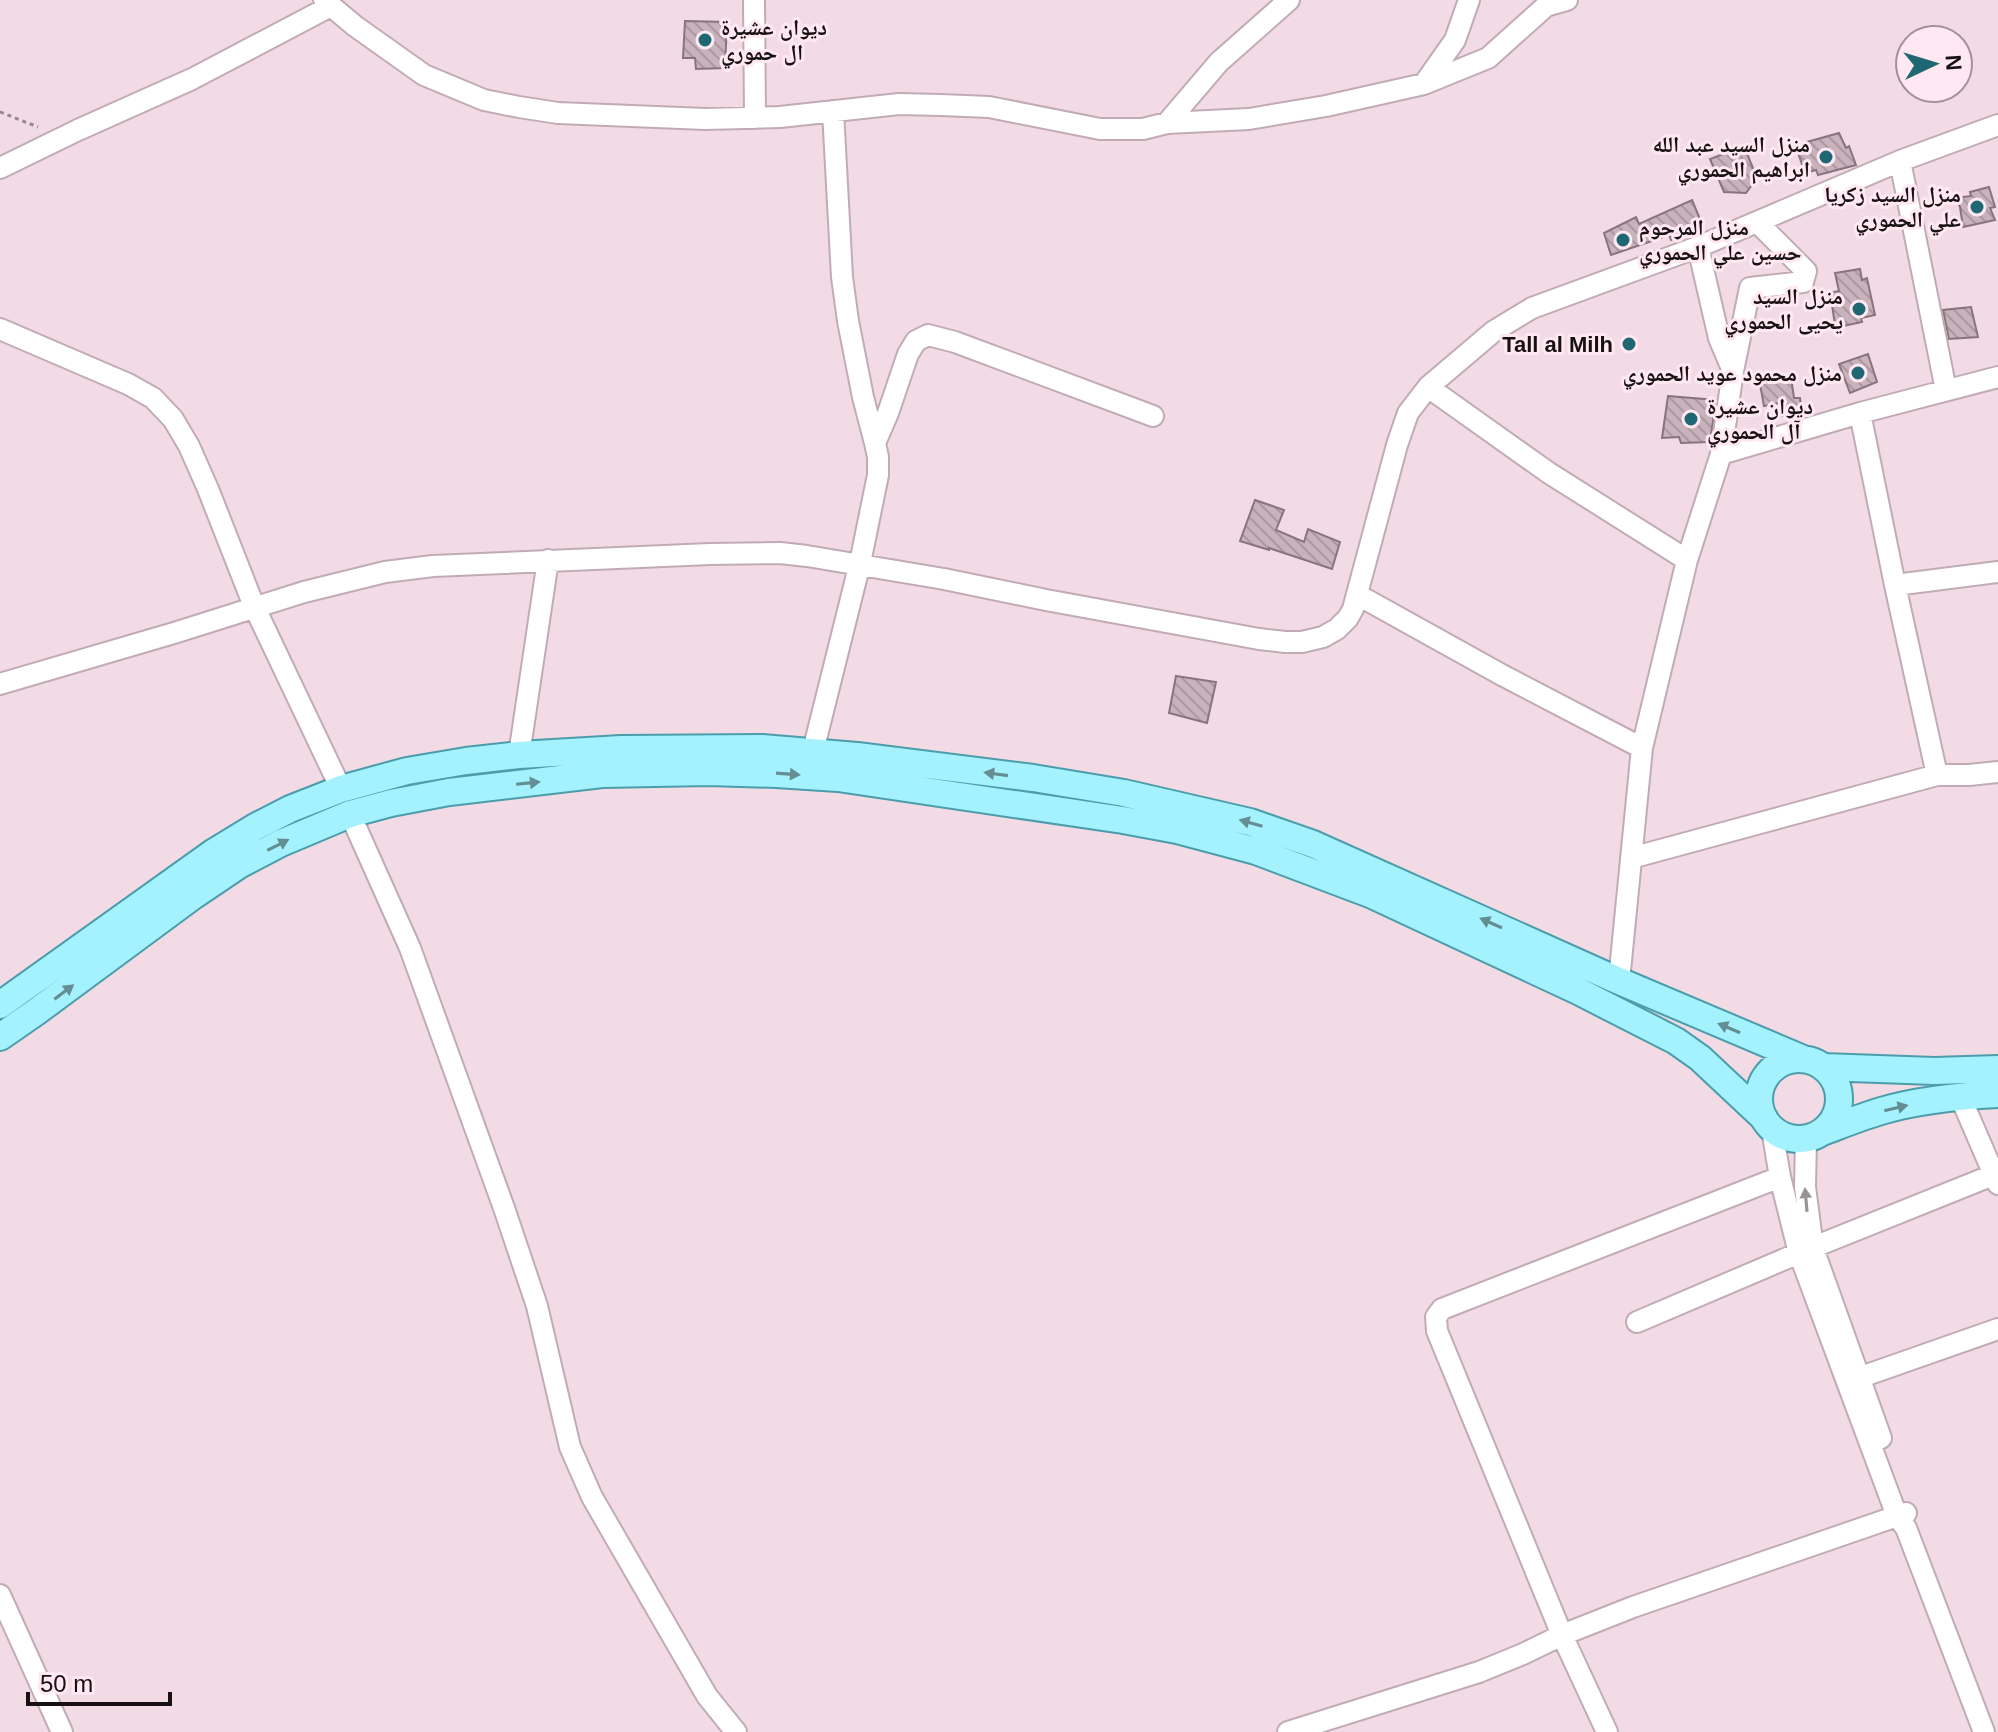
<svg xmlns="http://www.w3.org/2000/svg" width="1998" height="1732" font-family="Helvetica,'Noto Naskh Arabic',sans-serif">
  <defs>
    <pattern id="building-back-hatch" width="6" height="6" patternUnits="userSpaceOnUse" patternTransform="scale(2)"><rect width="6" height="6" fill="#c8b2bb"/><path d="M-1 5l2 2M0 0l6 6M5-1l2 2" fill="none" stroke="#ab98a0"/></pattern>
  </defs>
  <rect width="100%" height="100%" fill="#f2dbe5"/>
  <!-- building -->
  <path fill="url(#building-back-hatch)" stroke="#89747d" stroke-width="2" d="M685 21 727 22 725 68 696 69 695 58H683Z
    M1839 133 1846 148 1849 146 1856 165 1818 175 1816 170 1805 173 1797 150 1809 146 1807 142Z
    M1744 146 1757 178 1746 193 1724 192 1710 159Z
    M1989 187 1995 207 1990 208 1995 220 1963 227 1960 207 1956 198 1971 196 1970 192Z
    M1692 200 1702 224 1692 228 1693 230 1671 240 1669 235 1611 255 1604 233 1636 217 1639 224Z
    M1860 269 1862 280 1867 278 1875 315 1861 318 1862 322 1843 326 1842 324 1835 325 1832 305 1835 304 1833 292 1839 291 1835 273Z
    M1971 307 1978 337 1949 339 1943 310Z
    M1868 354 1877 382 1850 393 1839 364Z
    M1791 377 1794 398H1800L1802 413 1781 416 1779 403 1764 406 1760 384Z
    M1668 396 1716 400 1710 442 1681 443 1679 437 1662 438Z
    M1255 500 1284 510 1276 530 1304 542 1308 529 1340 542 1332 569 1269 548V550L1240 541Z
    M1176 676 1216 682 1207 723 1169 713Z"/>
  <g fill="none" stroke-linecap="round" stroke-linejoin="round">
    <!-- minor casing -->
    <g stroke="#c1abb5" stroke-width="24">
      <path id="minor" d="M324 0 355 26 424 75 484 100 519 107 558 113 705 119 780 117 899 104 941 105 989 107 1100 129H1143L1167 123 1249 119 1326 106 1424 84 1488 58 1546 6 1567 0
        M754 0 755 118
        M1424 84 1455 40 1469 0
        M1167 123 1219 62 1289 0
        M1900 161 1946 390
        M0 168 78 130 192 79 331 6
        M0 329 128 384 153 398 173 419 189 446 208 489 254 606 341 789
        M1733 371 1750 288 1803 282 1806 271 1757 222
        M1428 387 1549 473 1687 560
        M1860 413 1895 585 1937 775
        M875 443 888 413 908 354 916 341 928 335 955 342 1153 416
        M1721 454 1860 413 1998 377
        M1895 585 1998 572
        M1358 595 1502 675 1642 748
        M0 684 174 633 304 592 385 572 433 566 710 554 780 553 807 556 944 579 1046 600 1259 639 1285 642H1302L1323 637 1337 629 1348 618 1353 609 1397 445 1408 413 1428 387 1494 331 1532 308 1698 247 1900 161 1998 125
        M813 751 860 563 878 475V457L875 443 863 397 848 321 842 277 833 111
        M519 755 548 560
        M350 814 410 948 504 1208 537 1306 570 1447 592 1497 692 1670 707 1696 736 1732
        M1631 858 1937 775H1969L1998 772
        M1619 981 1642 748 1687 560 1721 454 1733 371 1719 338 1698 247
        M1960 1096 1998 1184
        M1772 1129 1780 1177 1799 1253 1897 1516 1906 1528 1984 1732
        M1806 1139 1805 1187 1813 1248 1881 1438
        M1637 1322 1799 1253 1993 1175
        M1861 1377 1998 1329
        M0 1595 62 1732
        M1288 1732 1479 1672 1523 1654 1562 1635 1633 1607 1906 1513
        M1607 1732 1562 1635 1437 1331 1436 1317 1442 1309 1780 1177"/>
    </g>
    <!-- major casing -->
    <g stroke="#4b9dab" stroke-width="30">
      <path id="major" d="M0 1005 214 852 255 827 290 809 341 789 407 771 466 761 519 755 621 749 762 748 857 756 1033 778 1124 793 1250 822 1313 844 1619 981 1801 1058
        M0 1037 36 1012 193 896 239 865 281 843 350 814 391 803 449 792 602 774 709 772 776 774 838 778 1123 820 1177 830 1256 851 1370 894 1578 991 1676 1041 1700 1058 1764 1118
        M1759 1099a40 40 0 1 1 80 0a40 40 0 1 1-80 0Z
        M1823 1067 1934 1071 1998 1069
        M1822 1132C1841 1125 1861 1117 1881 1111 1918 1100 1959 1096 1998 1094"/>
    </g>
    <!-- path -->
    <path stroke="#97878e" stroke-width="3" stroke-dasharray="4 4" stroke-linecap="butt" d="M0 112 38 127"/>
    <!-- minor -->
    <use href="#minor" stroke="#fff" stroke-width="20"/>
    <!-- major -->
    <use href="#major" stroke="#a4f2fd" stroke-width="26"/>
  </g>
  <!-- one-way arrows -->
  <defs><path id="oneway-solid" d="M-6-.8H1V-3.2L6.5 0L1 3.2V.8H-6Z" transform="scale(2)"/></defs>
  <g fill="#658d94">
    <use href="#oneway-solid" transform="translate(788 774) rotate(4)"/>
    <use href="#oneway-solid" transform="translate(996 774) rotate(-172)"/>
    <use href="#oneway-solid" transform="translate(528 783) rotate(-6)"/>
    <use href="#oneway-solid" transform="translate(1251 823) rotate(-164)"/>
    <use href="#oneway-solid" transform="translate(278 845) rotate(-27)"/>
    <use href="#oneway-solid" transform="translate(1491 923) rotate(-156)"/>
    <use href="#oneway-solid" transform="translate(64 992) rotate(-37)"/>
    <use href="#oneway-solid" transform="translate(1729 1028) rotate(-157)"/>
    <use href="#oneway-solid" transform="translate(1896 1108) rotate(-13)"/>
  </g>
  <use fill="#979495" href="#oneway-solid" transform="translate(1806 1200) rotate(-95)"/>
  <!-- markers -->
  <g fill="#1e6873" stroke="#ffe8f2" stroke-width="3">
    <circle cx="705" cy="40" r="8"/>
    <circle cx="1826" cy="157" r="8"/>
    <circle cx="1977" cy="207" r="8"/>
    <circle cx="1623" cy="240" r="8"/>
    <circle cx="1859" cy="309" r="8"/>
    <circle cx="1629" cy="344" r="8"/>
    <circle cx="1858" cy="373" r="8"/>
    <circle cx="1691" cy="419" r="8"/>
  </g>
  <g text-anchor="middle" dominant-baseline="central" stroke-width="6" stroke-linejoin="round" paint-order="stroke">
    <!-- poi labels -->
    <g font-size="22" font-weight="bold" fill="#181114" stroke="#ffe8f2" text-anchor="end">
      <text x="721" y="27" text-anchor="start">ديوان عشيرة<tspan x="721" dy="25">ال حموري</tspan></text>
      <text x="1810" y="144">منزل السيد عبد الله<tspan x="1810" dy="25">ابراهيم الحموري</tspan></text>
      <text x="1961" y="194">منزل السيد زكريا<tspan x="1961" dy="25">علي الحموري</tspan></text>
      <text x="1639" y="227" text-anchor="start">منزل المرحوم<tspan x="1639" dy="25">حسين علي الحموري</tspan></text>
      <text x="1843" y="296">منزل السيد<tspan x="1843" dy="25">يحيى الحموري</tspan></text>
      <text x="1613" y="344">Tall al Milh</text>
      <text x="1842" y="373">منزل محمود عويد الحموري</text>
      <text x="1707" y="406" text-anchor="start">ديوان عشيرة<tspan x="1707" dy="25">آل الحموري</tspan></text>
    </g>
  </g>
  <!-- north arrow -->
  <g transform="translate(1934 64) rotate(86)"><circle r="38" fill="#ffe8f2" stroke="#a39299" stroke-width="2"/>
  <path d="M0-6L14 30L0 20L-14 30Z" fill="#1e6873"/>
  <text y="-12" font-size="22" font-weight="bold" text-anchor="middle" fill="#181114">N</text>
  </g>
  <!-- scale -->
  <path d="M28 1692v12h142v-12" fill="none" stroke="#181114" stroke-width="4"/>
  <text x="40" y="1692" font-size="24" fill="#181114" stroke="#ffe8f2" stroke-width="6" paint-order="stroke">50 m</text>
</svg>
